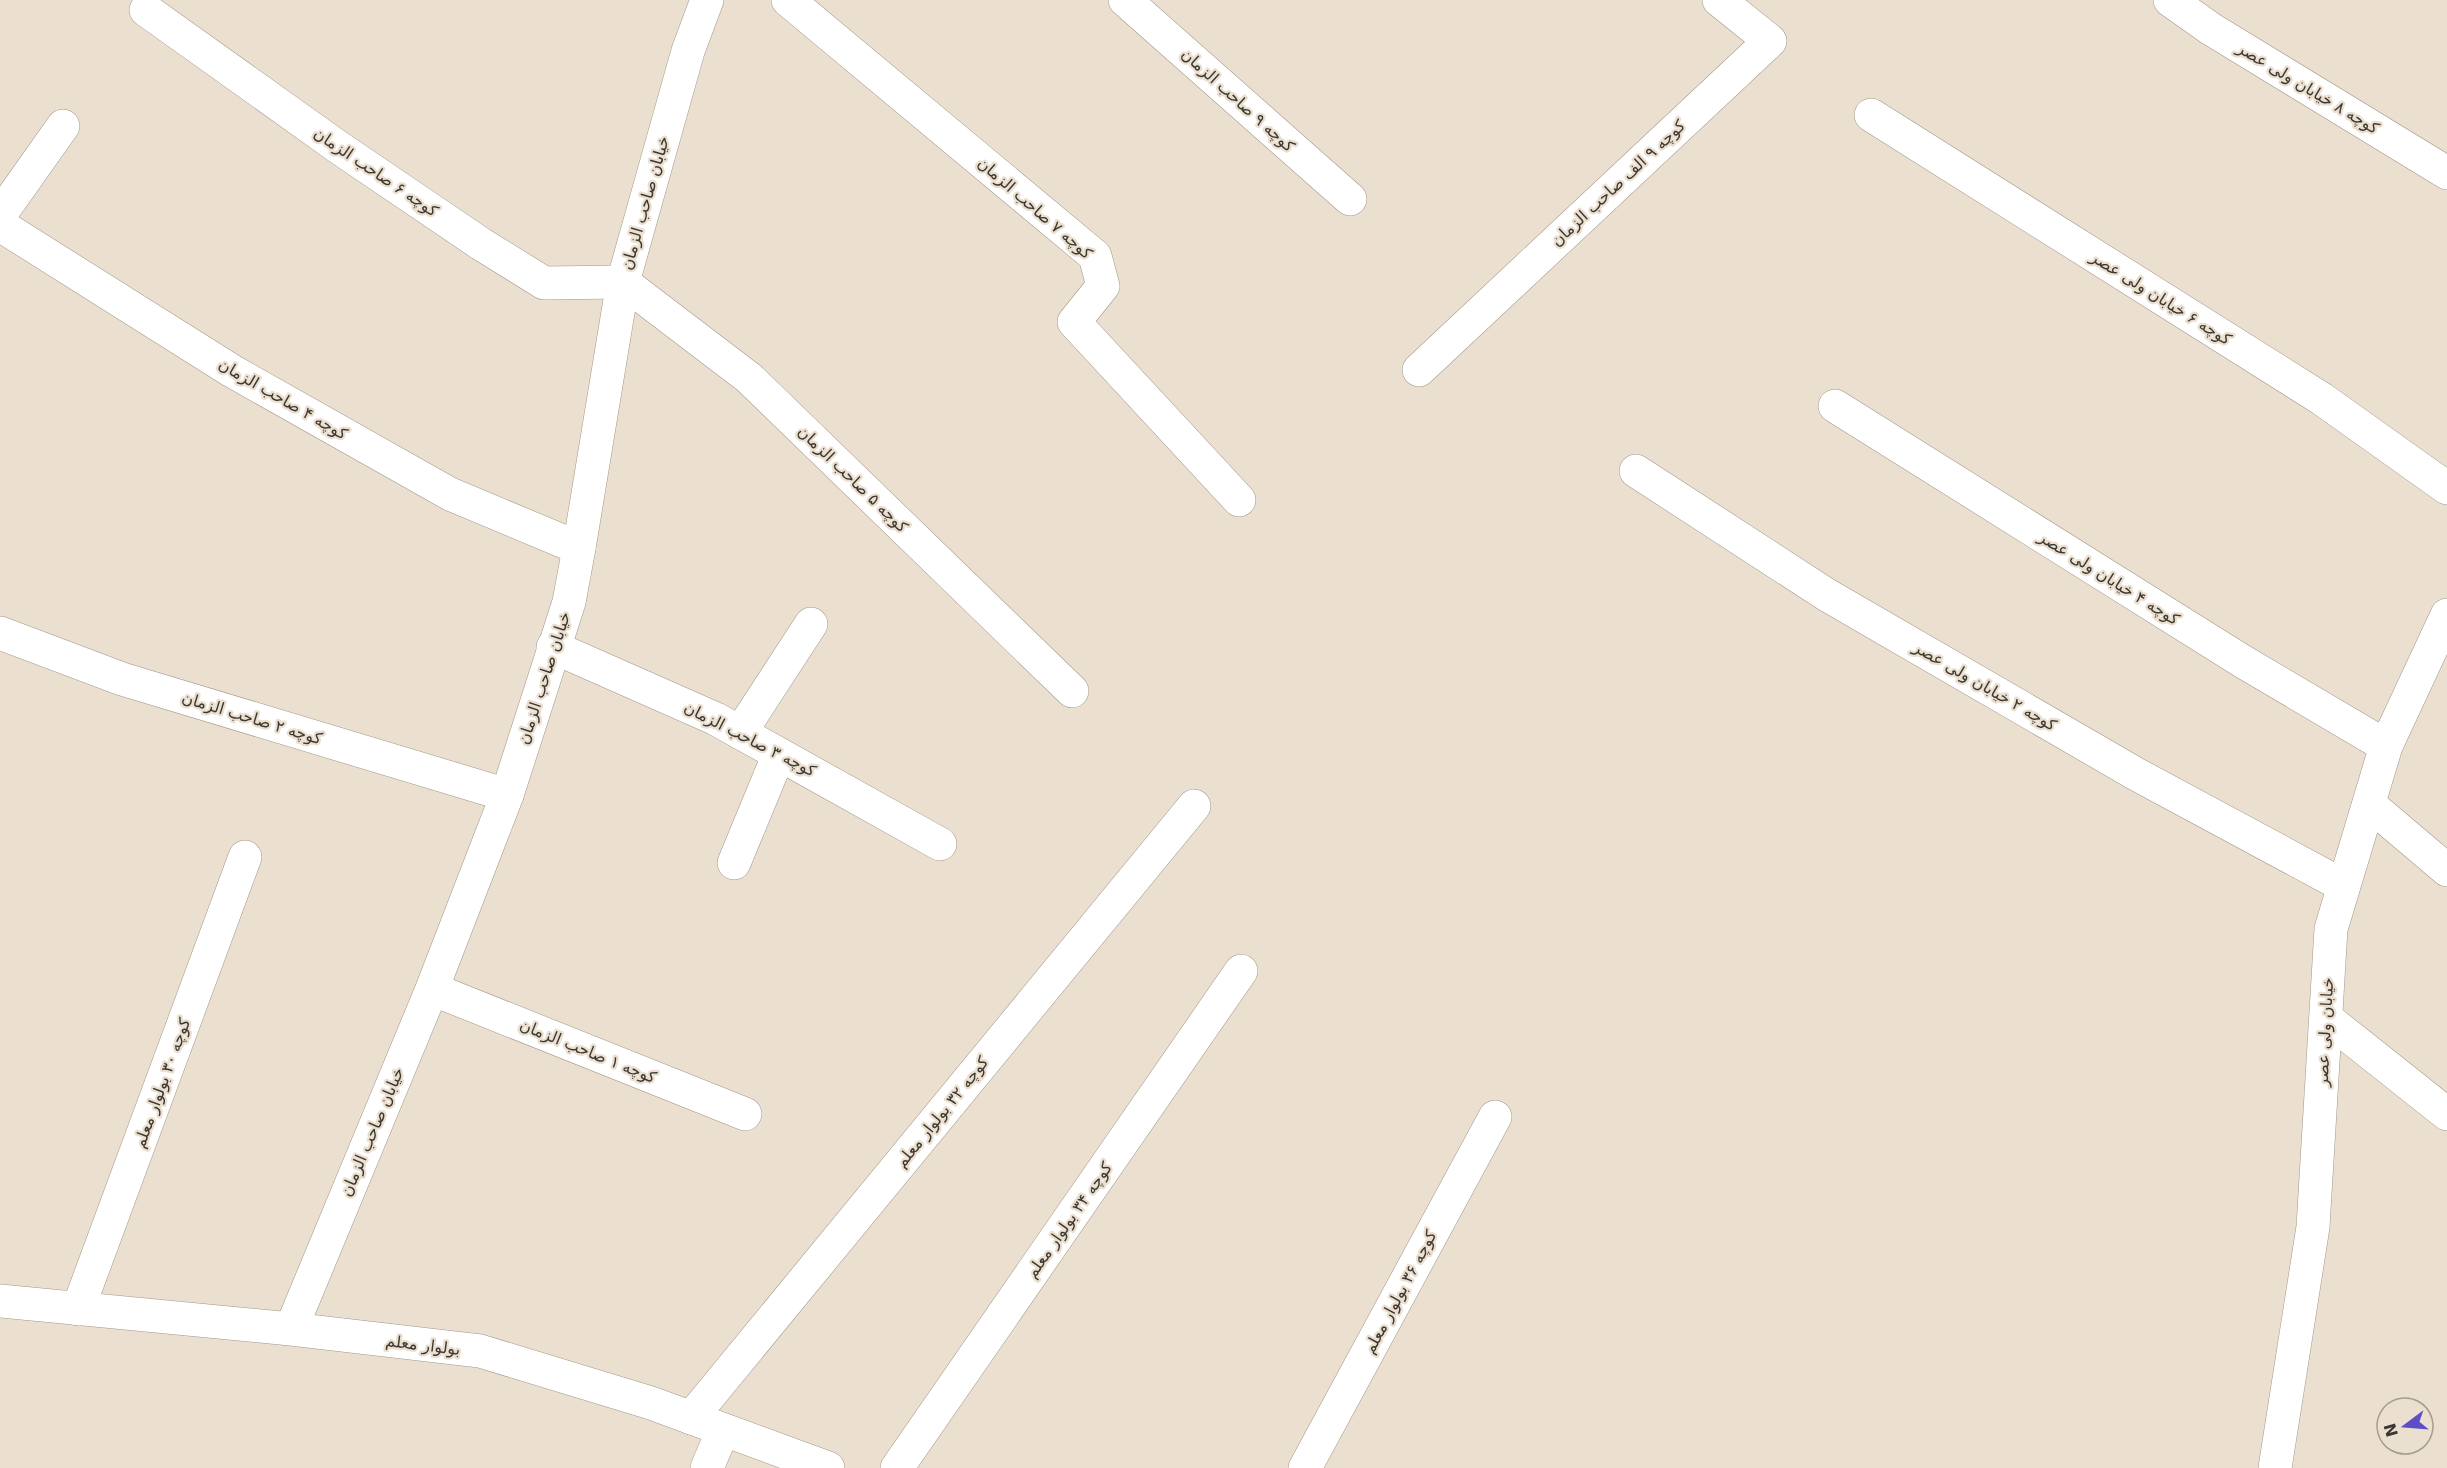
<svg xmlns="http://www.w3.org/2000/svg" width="2447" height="1468" font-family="'DejaVu Sans','Noto Sans Arabic',sans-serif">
  <rect width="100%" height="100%" fill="#ebdfd0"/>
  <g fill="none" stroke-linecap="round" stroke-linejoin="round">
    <!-- street casing -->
    <g stroke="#a29789" stroke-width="34">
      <path id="street" d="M788 0 1095 256 1103 286 1074 322 1239 500
        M1125 0 1350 199
        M2170 0 2211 29 2447 173
        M146 10 338 147 481 244 544 283 623 282 749 378 1072 691
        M1871 115 2322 399 2447 488
        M0 215 63 126
        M0 225 232 371 450 494 579 548
        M1419 370 1770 41 1719 0
        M1835 406 2242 661 2386 746
        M1636 471 1827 595 2136 774 2344 886
        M0 633 122 679 507 795
        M553 647 716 719 940 844
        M740 733 811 624
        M2369 804 2447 870
        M734 863 779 754
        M432 989 745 1114
        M2326 1018 2447 1114
        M78 1309 245 857
        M691 1418 1194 806
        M707 1468 723 1430
        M897 1468 1241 971
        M1305 1468 1495 1117
        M2275 1468 2313 1227 2331 929 2386 746 2447 615"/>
    </g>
    <!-- secondary casing -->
    <g stroke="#a29789" stroke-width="34">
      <path id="secondary" d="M0 1301 291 1329 480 1351 651 1403 828 1468
        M291 1329 432 989 507 795 569 602 579 548 623 282 688 51 707 0"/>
    </g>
    <!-- street -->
    <use href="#street" stroke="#fff" stroke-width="33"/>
    <!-- secondary -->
    <use href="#secondary" stroke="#fff" stroke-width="33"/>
  </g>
  <g text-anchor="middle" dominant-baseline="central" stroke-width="4.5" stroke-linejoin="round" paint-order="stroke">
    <!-- street labels -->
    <g font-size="16" fill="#3b3731" stroke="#ebdfd0">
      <text transform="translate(2308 88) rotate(31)">کوچه ۸ خیابان ولی عصر</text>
      <text transform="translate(1238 100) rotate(42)">کوچه ۹ صاحب الزمان</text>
      <text transform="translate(376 172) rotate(34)">کوچه ۶ صاحب الزمان</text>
      <text transform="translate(1618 183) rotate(-43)">کوچه ۹ الف صاحب الزمان</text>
      <text transform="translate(645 203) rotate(-74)">خیابان صاحب الزمان</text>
      <text transform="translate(1035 208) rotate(41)">کوچه ۷ صاحب الزمان</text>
      <text transform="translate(2161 298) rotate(32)">کوچه ۶ خیابان ولی عصر</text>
      <text transform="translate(283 399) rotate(30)">کوچه ۴ صاحب الزمان</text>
      <text transform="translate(853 479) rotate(44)">کوچه ۵ صاحب الزمان</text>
      <text transform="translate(2109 578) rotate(32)">کوچه ۴ خیابان ولی عصر</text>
      <text transform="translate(544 678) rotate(-72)">خیابان صاحب الزمان</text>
      <text transform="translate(1985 686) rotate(30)">کوچه ۲ خیابان ولی عصر</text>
      <text transform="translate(252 718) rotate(17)">کوچه ۲ صاحب الزمان</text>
      <text transform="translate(750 739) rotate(27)">کوچه ۳ صاحب الزمان</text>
      <text transform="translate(2325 1032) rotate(-87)">خیابان ولی عصر</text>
      <text transform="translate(588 1051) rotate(22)">کوچه ۱ صاحب الزمان</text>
      <text transform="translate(162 1083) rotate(-70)">کوچه ۳۰ بولوار معلم</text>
      <text transform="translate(942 1112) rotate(-51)">کوچه ۳۲ بولوار معلم</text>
      <text transform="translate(372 1132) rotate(-67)">خیابان صاحب الزمان</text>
      <text transform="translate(1069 1220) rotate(-55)">کوچه ۳۴ بولوار معلم</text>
      <text transform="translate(1400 1292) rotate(-62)">کوچه ۳۶ بولوار معلم</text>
      <text transform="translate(423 1345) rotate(7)">بولوار معلم</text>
    </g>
  </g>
  <!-- north arrow -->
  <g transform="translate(2405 1426) rotate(254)"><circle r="28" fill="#ebdfd0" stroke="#a59c90" stroke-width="1.5"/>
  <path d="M0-4.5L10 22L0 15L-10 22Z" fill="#5d4ec7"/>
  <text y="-9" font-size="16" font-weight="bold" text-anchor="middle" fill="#3b3731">N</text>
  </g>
</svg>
